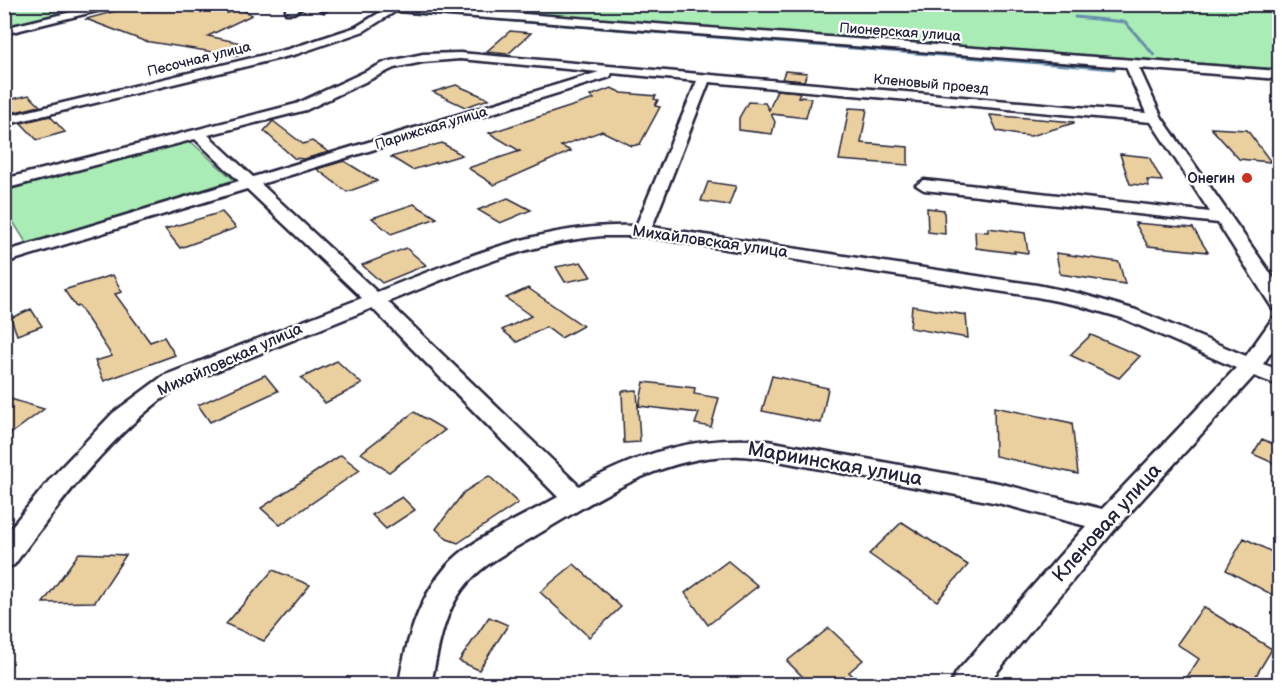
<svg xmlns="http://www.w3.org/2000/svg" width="1284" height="689" font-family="'Balsamiq Sans',sans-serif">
  <rect width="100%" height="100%" fill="#fff"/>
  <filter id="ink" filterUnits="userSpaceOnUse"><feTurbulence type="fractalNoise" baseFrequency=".0167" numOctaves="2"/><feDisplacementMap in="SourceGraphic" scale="12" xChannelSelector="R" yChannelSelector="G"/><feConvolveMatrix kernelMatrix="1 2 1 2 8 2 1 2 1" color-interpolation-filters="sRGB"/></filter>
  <g filter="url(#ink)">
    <!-- green -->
    <path fill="#aaecb5" stroke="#668778" stroke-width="1.5" d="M5 4 116 5 5 30Z
      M403 5H1279V69Z
      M189 140 234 180 27 244 5 209V191Z"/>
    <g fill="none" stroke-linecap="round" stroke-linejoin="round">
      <!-- stream -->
      <path stroke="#688eac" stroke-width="3" d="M300 4 1115 69
        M1075 17 1125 22 1154 55
        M1014 51 1280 71"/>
    </g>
    <!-- building -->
    <path fill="#eacf9f" stroke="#22223b" stroke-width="1.5" d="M165 4 193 12 224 4 221 8 227 13 239 8 252 15 208 36 241 43 238 56 144 41 86 19 134 6 148 11Z
      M510 31 531 33 508 54 486 52Z
      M785 71 807 73 804 81 782 79Z
      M456 85 489 99 465 107 433 92Z
      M611 88 622 93 656 96 654 99 658 100 655 106 660 107 640 144 632 146 602 131 561 146 571 151 494 185 468 168 520 151 489 133 594 99 590 96Z
      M777 90 800 92 798 97 811 98 806 118 771 114 775 122 772 134 739 130V118L748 102 765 103 769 110Z
      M29 95 40 106 11 113 4 107V101Z
      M849 108 867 109 861 143 908 147V165L839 160Z
      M990 115 1074 122V123L1031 136 1018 135 997 131Z
      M50 116 65 132 37 140 21 123Z
      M273 121 303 144 312 141 329 152 304 159 294 158 264 131Z
      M1211 128 1247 130 1271 162 1239 159Z
      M442 143 462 155 412 170 391 157Z
      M1120 154 1149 157 1162 181 1147 180 1149 186 1130 184Z
      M344 161 377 181 347 192 317 169Z
      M708 182 736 186 729 205 701 201Z
      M508 198 531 210 500 223 478 210Z
      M414 204 437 218 391 234 372 218Z
      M927 208 944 210 945 234 928 232Z
      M222 212 236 228 180 248 165 229Z
      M1135 223 1193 228 1208 252 1148 246Z
      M988 228 1025 233 1028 253 1014 251 1015 253 976 248 975 231 988 232Z
      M406 248 426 265 382 283 362 265Z
      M1056 253 1119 262 1125 284 1060 274Z
      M581 262 591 277 565 282 556 267Z
      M113 275 122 292 115 294 150 342 164 337 175 355 104 381 95 361 112 356 79 306 76 307 64 290Z
      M528 288 583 326 561 338 546 327 517 342 502 330 531 316 506 298Z
      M912 306 966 315 968 338 910 328Z
      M31 309 42 326 17 335 11 318Z
      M1091 335 1140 356 1119 378 1070 355Z
      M337 361 362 384 325 403 301 378Z
      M265 375 278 391 210 422 198 405Z
      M772 376 828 388 821 423 762 411Z
      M644 382 695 388 694 394 719 398 711 427 695 424 699 413 639 406Z
      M637 390 640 442 624 443 622 391Z
      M4 397 44 409 4 439Z
      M994 407 1072 423 1078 474 995 456Z
      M414 412 445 430 389 472 361 453Z
      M1262 439 1280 447V466L1253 454Z
      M341 455 360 470 280 525 261 508Z
      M489 476 518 503 458 543 447 539 436 529 464 492Z
      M402 497 415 510 386 529 372 515Z
      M902 522 968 565 937 601 869 554Z
      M1244 538 1280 556V599L1226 570Z
      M79 553 126 555 95 602 43 603Z
      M728 561 758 586 708 625 685 593Z
      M574 564 621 607 589 637 540 592Z
      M273 570 310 585 264 641 226 624Z
      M1203 607 1272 649 1251 684H1238L1226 677 1221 684H1200L1187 677 1199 659 1177 644Z
      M489 617 508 625 479 670 459 661Z
      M829 628 863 660 849 672 861 684H810L787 661Z"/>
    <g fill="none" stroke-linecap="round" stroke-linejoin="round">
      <!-- minor casing -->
      <g stroke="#22223b" stroke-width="5">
        <path id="minor" d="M105 4H125L4 34V28Z
          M138 4H153L154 6 149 9Z
          M228 4H242L228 11 223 8Z
          M295 4H308L294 13H286V9Z
          M323 4H336L324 11 319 8Z
          M339 4H391L1280 71V79L1139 68 1162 118 1280 287V311L1273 309 1218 223 924 190 916 185 924 180 1210 212 1151 122 709 82 652 227 1037 285 1081 294 1136 310 1246 356 1273 318 1280 316V339L1263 364 1280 370V386L1254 376 1116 528 987 684H951L956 673 1086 526 998 503 768 459C756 458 744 455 732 456 658 457 596 500 535 536 508 552 481 564 462 590 442 617 438 652 431 684H399C406 640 422 586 458 555 483 534 528 514 558 497L372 308 179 386C109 436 64 497 14 565L4 568V536L52 477 113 413 163 376 362 298 247 189 4 263V252L239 181 195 139 4 189V179L296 104 386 62 423 54 460 53 1146 113 1126 67 396 11 364 31 297 54 4 125V117L289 49 356 27 384 10 344 7ZM460 59 599 72 253 177 208 135 306 110 394 68 423 62ZM612 73 697 81 636 226C544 222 461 259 377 292L261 184 610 77ZM602 236H642L1037 297 1077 305 1122 318 1236 368 1102 509 998 483 768 441C696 435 642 452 579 486L388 302C458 273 526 243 602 236Z"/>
      </g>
      <!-- minor -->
      <use href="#minor" fill="#fff" fill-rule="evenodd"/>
    </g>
  </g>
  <!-- markers -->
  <circle fill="#c8321e" stroke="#fff" stroke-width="2" cx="1247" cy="178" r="6"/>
  <g text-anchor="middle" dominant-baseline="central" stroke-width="4.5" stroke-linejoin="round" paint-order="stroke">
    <!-- far-street labels -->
    <g font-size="14" fill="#22223b" stroke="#fff">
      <text transform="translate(900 32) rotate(4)">Пионерская улица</text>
      <text transform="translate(199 59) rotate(-14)">Песочная улица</text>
      <text transform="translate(931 84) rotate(5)">Кленовый проезд</text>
      <text transform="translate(431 128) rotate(-17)">Парижская улица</text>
    </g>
    <!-- far-poi labels -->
    <g font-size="14" font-weight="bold" fill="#22223b" stroke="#fff" text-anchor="end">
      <text x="1235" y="178">Онегин</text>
    </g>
    <!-- street labels -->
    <g font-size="16" fill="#22223b" stroke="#fff">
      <text transform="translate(710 242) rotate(8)">Михайловская улица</text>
      <text transform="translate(230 360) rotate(-24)">Михайловская улица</text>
    </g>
    <!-- near-street labels -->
    <g font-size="20" fill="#22223b" stroke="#fff">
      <text transform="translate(835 464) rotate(10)">Мариинская улица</text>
      <text transform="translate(1107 523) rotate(-48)">Кленовая улица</text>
    </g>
  </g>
  <!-- margin -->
  <rect width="1284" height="689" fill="none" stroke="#fff" stroke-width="24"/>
  <rect x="12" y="12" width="1260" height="665" fill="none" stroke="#22223b" stroke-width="2" filter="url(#ink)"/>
</svg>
